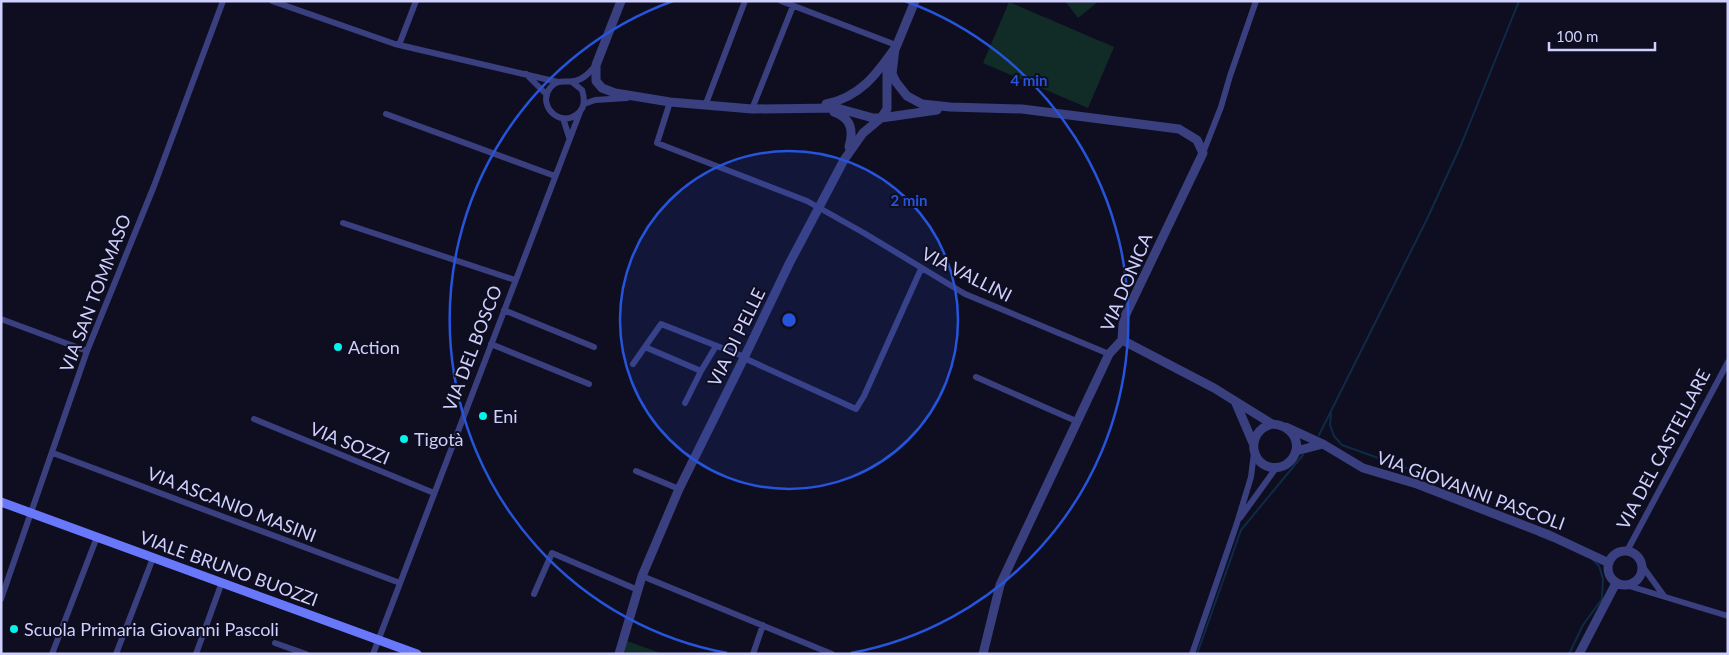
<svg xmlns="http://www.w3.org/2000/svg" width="1729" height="655" font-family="Lato,sans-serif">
  <rect width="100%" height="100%" fill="#0f0e21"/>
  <!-- green -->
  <path fill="#112b27" d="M1065 1H1099L1078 18Z
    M1009 2 1114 47 1088 108 983 63Z
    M627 641 663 654H624Z"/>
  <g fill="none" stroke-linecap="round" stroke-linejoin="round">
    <!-- stream -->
    <path stroke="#0e2b46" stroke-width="2" d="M1331 413 1330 425 1334 436 1342 445 1406 468
      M1319 435 1428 217 1461 145 1519 1
      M1538 535 1552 541
      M1197 654 1241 530 1303 455
      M1569 654 1583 625 1602 599 1603 579 1599 566 1593 560"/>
    <!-- minor -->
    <path stroke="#3a407f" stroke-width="6" d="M272 1 395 44 558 82
      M781 1 896 45
      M399 45 416 1
      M526 74 547 95
      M572 82 582 90C585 99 585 109 576 115 559 127 537 105 550 88 558 78 565 83 575 81 584 79 590 72 596 65
      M670 102 657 143 807 201 864 233 965 294 1109 354
      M584 104 595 100 627 98
      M705 106 745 1
      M752 109 793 6
      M386 114 555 176
      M563 118 569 137
      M1203 153 1221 107 1230 76 1256 1
      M343 223 515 280
      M504 310 594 347
      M1 319 87 351
      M491 344 589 384
      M645 347 701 371 716 346
      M744 358 856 409 864 396 921 269
      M633 364 661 324 745 357
      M976 377 1076 421
      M685 403 701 371
      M254 419 434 493
      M53 453 400 583
      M636 471 679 489
      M1240 518 1276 468
      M1627 551 1728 362
      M1643 567 1664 596
      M642 576 832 654
      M1629 586 1728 616
      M534 594 552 553 638 590
      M1 599 87 351 154 186 223 1
      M275 643 306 654
      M52 654 97 537
      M116 654 153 558
      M196 654 222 582
      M373 654 580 112
      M753 654 763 625
      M1192 654 1237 523 1251 477 1254 453"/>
    <!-- tertiary -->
    <path stroke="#3a407f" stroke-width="9" d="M621 1 596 65V81L602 88 615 93 670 102 752 109 837 108 873 118H881L937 110
      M895 48 892 74 896 82 907 96 922 104 950 107 1022 109 1179 129 1197 140 1203 153 1125 316 1123 324 1122 340 1109 354 1000 585 983 654
      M894 52 915 1
      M826 104C860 97 876 75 895 48
      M834 112C851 118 854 130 849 147
      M1122 340 1214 388 1272 424C1290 425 1304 441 1292 459 1289 463 1284 466 1280 467 1252 473 1242 432 1272 424
      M1235 401 1253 443
      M1286 427 1323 444 1363 468 1417 484 1549 535 1609 563
      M1296 451 1323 444
      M1608 568a17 17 0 1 1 34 0a17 17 0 1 1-34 0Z
      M619 654 642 576 679 489 744 358 789 264 844 160 863 133 881 118 887 109V73L889 67
      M1579 654 1616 583"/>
    <!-- secondary -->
    <path stroke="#6978fb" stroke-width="9" d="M1 502 417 654"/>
  </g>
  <!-- distance rings -->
  <circle cx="789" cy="320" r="169" fill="#2654da" fill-opacity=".12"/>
  <g fill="none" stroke="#2654da" stroke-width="2.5">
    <circle cx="789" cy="320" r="169"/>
    <path d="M727 653A339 339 0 0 1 673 1M905 1A339 339 0 0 1 851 653"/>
  </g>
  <!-- markers -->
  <g fill="#06f3ec" stroke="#0f0e21" stroke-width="2">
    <circle cx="338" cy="347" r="5"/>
    <circle cx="483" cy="416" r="5"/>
    <circle cx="404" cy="439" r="5"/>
    <circle cx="14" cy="629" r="5"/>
  </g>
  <g text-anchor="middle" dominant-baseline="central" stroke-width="4" stroke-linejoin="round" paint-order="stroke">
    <!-- street labels -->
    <g font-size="18" fill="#cfd0fe" stroke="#0f0e21">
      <text transform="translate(967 274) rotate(27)">VIA VALLINI</text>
      <text transform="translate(1126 282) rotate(-67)">VIA DONICA</text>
      <text transform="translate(95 293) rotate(-69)">VIA SAN TOMMASO</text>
      <text transform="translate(736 337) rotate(-64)">VIA DI PELLE</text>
      <text transform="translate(472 348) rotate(-69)">VIA DEL BOSCO</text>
      <text transform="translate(350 443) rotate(22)">VIA SOZZI</text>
      <text transform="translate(1663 449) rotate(-62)">VIA DEL CASTELLARE</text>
      <text transform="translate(1471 490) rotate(20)">VIA GIOVANNI PASCOLI</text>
      <text transform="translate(232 504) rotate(21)">VIA ASCANIO MASINI</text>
      <text transform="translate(229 568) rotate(20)">VIALE BRUNO BUOZZI</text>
    </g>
    <!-- poi labels -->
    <g font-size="18" fill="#cfd0fe" stroke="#0f0e21" text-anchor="start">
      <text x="348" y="347">Action</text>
      <text x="493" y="416">Eni</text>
      <text x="414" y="439">Tigotà</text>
      <text x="24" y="629">Scuola Primaria Giovanni Pascoli</text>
    </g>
  </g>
  <circle cx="789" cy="320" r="8" fill="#2654da" stroke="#0f0e21" stroke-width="2.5"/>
  <g font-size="15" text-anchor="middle" font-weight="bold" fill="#2654da" stroke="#0f0e21" stroke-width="4" stroke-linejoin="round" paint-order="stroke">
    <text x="1029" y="86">4 min</text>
    <text x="909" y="206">2 min</text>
  </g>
  <!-- border -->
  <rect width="1729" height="655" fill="none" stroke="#cfd0fe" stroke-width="5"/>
  <!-- scale -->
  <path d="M1549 42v8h106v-8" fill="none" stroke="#cfd0fe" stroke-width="2.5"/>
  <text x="1556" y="42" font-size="15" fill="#cfd0fe" stroke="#0f0e21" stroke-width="4" paint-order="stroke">100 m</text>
</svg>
